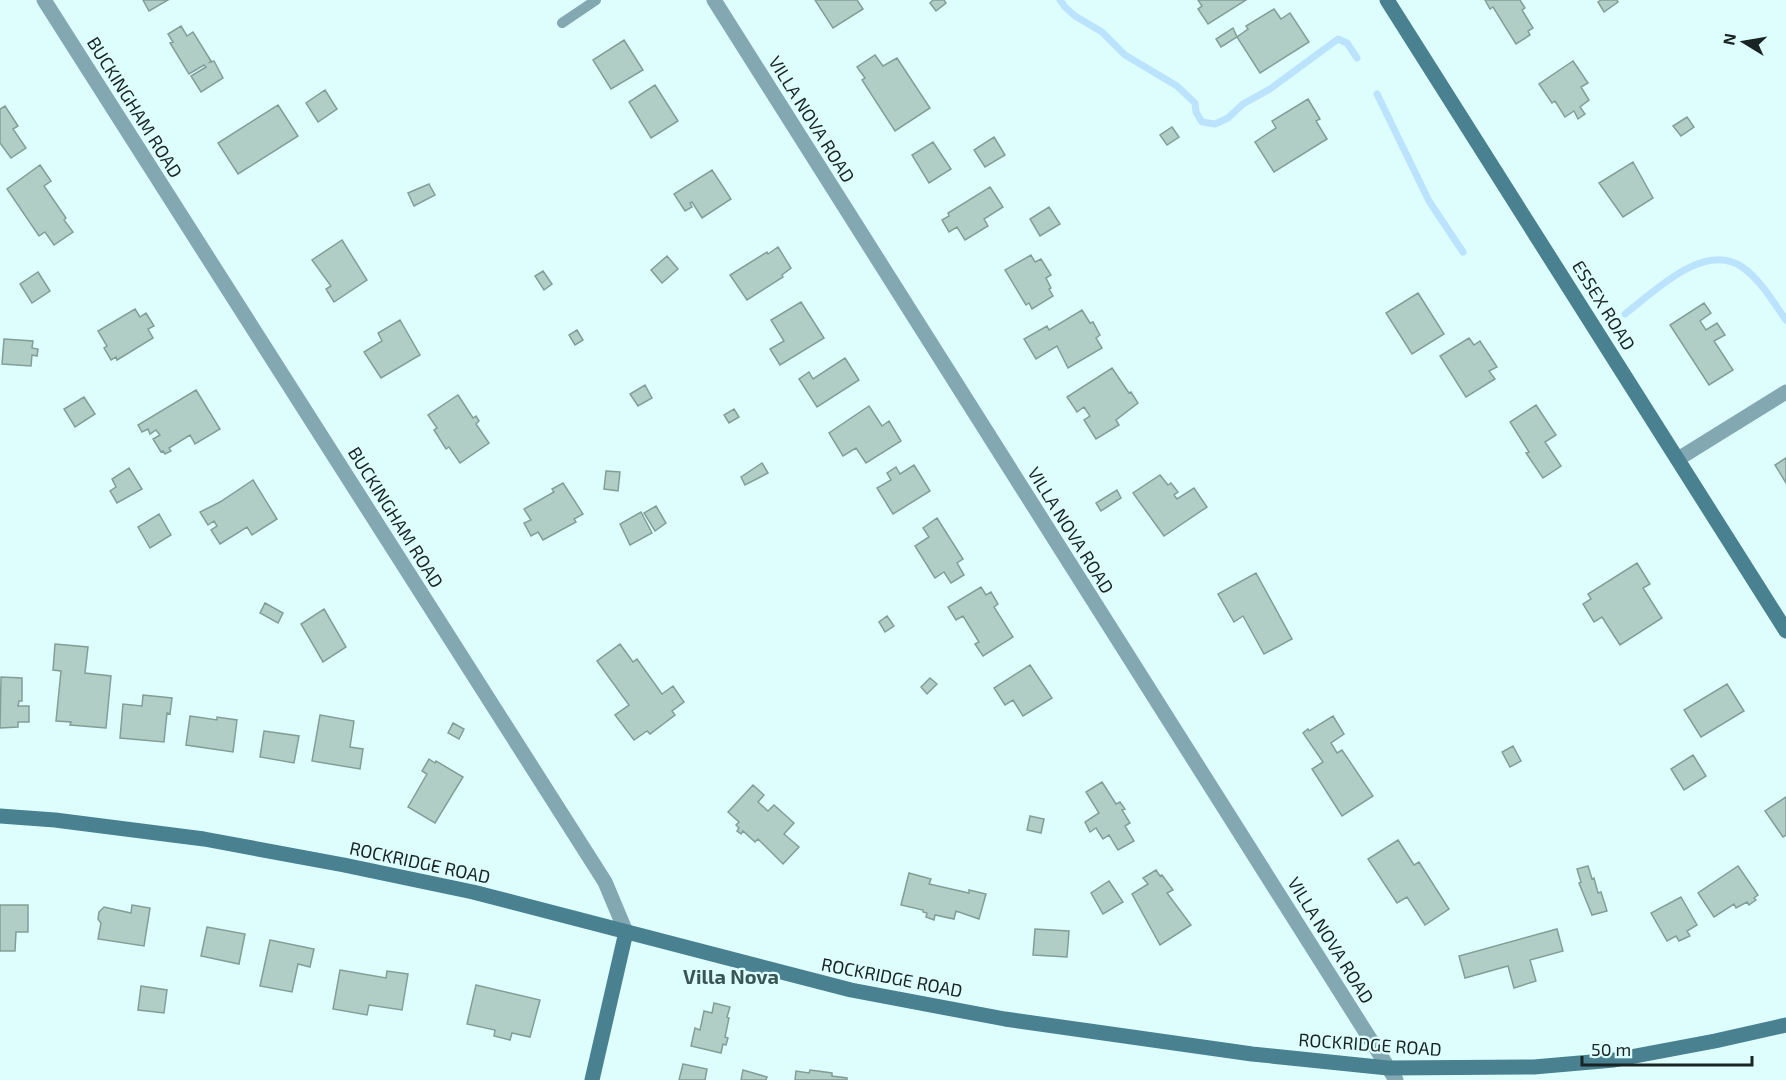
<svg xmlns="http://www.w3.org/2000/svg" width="1786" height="1080" font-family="'Exo 2',sans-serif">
  <rect width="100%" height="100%" fill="#defefe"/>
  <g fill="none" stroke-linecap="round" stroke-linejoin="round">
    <!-- stream -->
    <path stroke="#bbe3fd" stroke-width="7" d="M1060 0 1065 7 1075 16 1102 32 1125 55 1177 86 1195 103 1196 112 1202 122 1215 124 1228 118 1243 104 1270 89 1338 39 1347 43 1357 58
      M1377 94 1429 201 1463 252
      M1625 314C1654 292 1704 241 1742 267 1760 279 1773 302 1786 320"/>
  </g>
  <!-- building -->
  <path fill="#b0cdc6" stroke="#839e97" stroke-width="1.5" d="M143 0H168L149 11Z
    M815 0H857L863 9 833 28Z
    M933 0H944L946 3 936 11 930 3Z
    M1198 0H1246L1208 24 1198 9 1202 6Z
    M1485 0H1520L1525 8 1522 10 1533 28 1528 31 1530 35 1516 44 1493 7 1490 9Z
    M1601 0H1617L1618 2 1604 12 1598 2Z
    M1274 9 1281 19 1290 13 1309 42 1260 73 1237 37 1248 29 1246 26Z
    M181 26 187 36 193 32 211 61 210 62 214 61 223 78 201 92 191 76 206 67 204 65 189 74 170 43 173 42 168 34Z
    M1233 28 1237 37 1221 47 1216 39Z
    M624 40 643 70 611 89 593 60Z
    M875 55 883 66 897 58 930 108 895 131 862 80 865 78 857 67Z
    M1573 61 1588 83 1581 87 1589 100 1580 107 1585 114 1578 119 1574 111 1565 117 1555 101 1552 103 1539 84Z
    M655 85 678 121 651 138 629 102Z
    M325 90 337 109 318 122 306 103Z
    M1308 99 1320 119 1316 121 1327 139 1274 172 1255 142 1276 128 1272 121Z
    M278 105 298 136 238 174 218 143Z
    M5 106 18 126 13 129 26 148 11 158 0 143V109Z
    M1687 117 1694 127 1681 136 1673 126Z
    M1172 127 1179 137 1167 145 1160 135Z
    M994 137 1005 155 985 167 974 150Z
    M933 142 951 169 929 183 912 155Z
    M1633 162 1653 198 1623 217 1599 183Z
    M40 165 51 181 44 186 66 218 64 220 73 232 54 245 45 232 39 236 7 189Z
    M712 170 731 199 702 218 692 202 690 203 692 207 685 211 674 194Z
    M429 184 435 195 414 206 408 193Z
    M990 187 1003 207 984 219 988 226 965 240 957 227 949 232 942 220 949 216 948 213Z
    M1049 207 1060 224 1040 236 1030 219Z
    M342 240 367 280 334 302 326 289 331 286 312 260Z
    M778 247 791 268 782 275 783 277 747 300 730 275 767 252 768 254Z
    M1031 255 1035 262 1041 259 1051 275 1046 278 1051 288 1049 289 1053 296 1032 309 1029 303 1026 305 1005 270Z
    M667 256 678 269 662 283 651 270Z
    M543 271 552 284 544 290 535 276Z
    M38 272 50 291 32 303 20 284Z
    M1418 293 1444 334 1412 354 1386 313Z
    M801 302 824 338 780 365 770 349 784 341 771 320Z
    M1704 303 1711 313 1700 321 1706 330 1717 323 1725 335 1714 341 1733 370 1709 385 1670 325Z
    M135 309 140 317 146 313 154 326 148 329 153 338 117 360 116 357 111 360 104 348 107 346 98 331Z
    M1082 310 1090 323 1093 322 1100 335 1096 338 1102 348 1068 368 1057 346 1036 359 1024 339 1047 326 1049 330Z
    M400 320 420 355 381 378 364 352 382 341 378 333Z
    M577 330 583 340 575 345 569 335Z
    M1469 338 1474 345 1480 341 1497 367 1489 371 1495 379 1466 397 1440 356Z
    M4 339 33 341 32 348 38 349 37 356 32 355 31 366 2 364Z
    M845 358 859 380 817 407 799 379 809 372 813 379Z
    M1112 368 1129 393 1131 392 1138 403 1116 420 1119 425 1096 439 1084 420 1090 416 1084 407 1077 412 1067 397Z
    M645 385 652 398 638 406 630 394Z
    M196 390 220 429 195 444 190 435 169 448 171 451 165 454 163 451 161 452 153 439 160 435 156 430 150 434 148 429 142 432 138 425Z
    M458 395 473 418 476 416 479 421 476 424 489 443 460 463 449 447 446 449 434 430 437 428 428 415Z
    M84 397 95 414 75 427 64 409Z
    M1536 405 1556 435 1545 442 1561 466 1543 478 1526 453 1529 452 1510 422Z
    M869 406 882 426 889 421 901 441 866 463 856 448 843 456 829 433Z
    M734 409 739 417 729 423 724 415Z
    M1786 458V483L1775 465Z
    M762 463 768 473 745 485 741 477Z
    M914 465 930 491 893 514 877 488 891 480 887 473 896 467 900 474Z
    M129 468 142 489 117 503 110 491 116 487 112 479Z
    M606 471 620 472 618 491 604 489Z
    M1160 475 1168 485 1171 483 1178 492 1174 495 1177 499 1194 488 1207 507 1164 536 1133 493Z
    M253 480 277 519 252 535 247 527 220 544 211 530 217 526 214 521 208 525 200 512 220 502Z
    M563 483 583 514 574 519 576 522 543 540 538 532 531 536 524 523 531 520 524 509 554 492 552 489Z
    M1117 490 1121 498 1101 511 1096 503Z
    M656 506 666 523 655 531 644 513Z
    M641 512 652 533 630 545 620 524Z
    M159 514 171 535 150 548 138 527Z
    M937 518 963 559 957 563 964 575 951 583 944 572 935 578 915 546 929 537 923 528Z
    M1637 563 1650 584 1643 588 1662 618 1620 645 1602 617 1594 622 1583 604 1591 599 1588 594Z
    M1256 573 1292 639 1264 654 1243 616 1234 622 1218 594Z
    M981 587 986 595 991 592 998 604 994 607 1013 637 983 656 975 644 979 642 963 616 956 620 948 607Z
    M265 603 283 613 278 623 260 613Z
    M324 609 346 647 323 662 301 624Z
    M887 616 894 626 885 632 879 622Z
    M55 644 88 647 85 673 111 676 106 728 70 725 71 722 56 721 61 671 53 670Z
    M620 644 633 662 637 659 662 694 673 686 684 702 672 711 675 715 650 734 647 731 634 740 615 715 629 705 597 661Z
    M1030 665 1052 698 1023 716 1013 700 1005 705 994 688Z
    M1 677 22 678V701H19L18 706H29V722H18V727L0 728Z
    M930 678 937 684 927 694 921 687Z
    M1727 684 1744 711 1701 737 1684 710Z
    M143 695 172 698 170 714 167 713 164 742 120 738 123 704 142 706Z
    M320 715 354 721 350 747 363 749 360 769 312 761Z
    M190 716 217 720V717L237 720 233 752 186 745Z
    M1333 716 1344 734 1331 743 1337 753 1342 750 1373 796 1342 816 1312 769 1323 762 1303 733 1308 729 1309 731Z
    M453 723 464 729 459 739 448 733Z
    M264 731 299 736 294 763 260 757Z
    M1513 746 1521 761 1510 767 1502 752Z
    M1693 755 1706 776 1684 790 1671 769Z
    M429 759 435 763 436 761 463 777 435 823 408 807 427 774 422 771Z
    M1102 782 1116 804 1120 802 1125 809 1122 810 1130 823 1125 826 1134 841 1118 850 1109 835 1103 839 1096 828 1090 832 1085 822 1099 813 1086 792Z
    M753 785 764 795 758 802 768 811 774 805 794 823 784 834 799 847 783 864 758 839 755 842 743 831 741 834 737 831 739 828 736 825 739 822 728 812Z
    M1786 797V835L1783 837 1765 811Z
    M1030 816 1044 819 1041 833 1027 830Z
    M1398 840 1414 865 1419 862 1449 909 1425 925 1407 897 1397 903 1368 859Z
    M1588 866 1592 879 1594 878 1598 893 1601 892 1607 911 1592 915 1579 883 1581 882 1577 869Z
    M1738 866 1758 895 1754 898 1756 900 1749 905 1747 902 1736 908 1734 904 1714 917 1698 893Z
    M1156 870 1160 876 1162 875 1173 890 1167 893 1191 925 1160 945 1132 894 1148 884 1143 878Z
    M909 873 931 879 929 884 969 893V890L986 894 979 919 956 911 954 919 935 915 934 920 926 917 927 913 923 912V910L901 905Z
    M1109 881 1123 902 1103 914 1091 893Z
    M1681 897 1697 925 1687 931 1690 936 1679 941 1676 936 1667 941 1651 913Z
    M0 905H28V932H16L15 951H0Z
    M132 905 150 908 144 946 98 939 101 923 98 919 99 912 104 907 131 913Z
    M207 927 245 934 239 964 201 956Z
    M1035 929 1069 931 1067 957 1033 955Z
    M1557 929 1563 951 1530 960 1536 981 1514 988 1508 966 1465 978 1459 956Z
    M270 940 314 949 310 967 298 964 292 992 260 986Z
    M340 970 386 978 387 971 408 974 402 1010 369 1005 367 1015 333 1009Z
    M476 985 540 1000 530 1037 512 1033 510 1040 494 1036 495 1030 467 1024Z
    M141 986 167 990 164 1013 138 1010Z
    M714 1003 730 1007 727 1017 729 1018 725 1037 728 1038 726 1045 723 1044 721 1053 691 1046 695 1028 700 1030 704 1011 712 1013Z
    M683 1064 707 1069 705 1080H706H679Z
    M743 1070 767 1077 766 1080H741Z
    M810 1070 832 1073V1076L847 1078V1080H795L796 1071 809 1073Z"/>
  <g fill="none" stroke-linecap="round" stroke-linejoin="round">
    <!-- lane -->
    <path stroke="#84a8b2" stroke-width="10" d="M562 23 596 0"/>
    <!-- street -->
    <path stroke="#84a8b2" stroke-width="15" d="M44 0 605 882 626 932
      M714 0 1396 1080
      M1678 459 1786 392"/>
    <!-- secondary -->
    <path stroke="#4a8190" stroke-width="15" d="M1387 0 1786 631
      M0 816 55 820 204 839 344 865 473 892 851 990 1005 1019 1252 1054 1388 1068 1534 1067 1614 1060 1715 1041 1786 1025
      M592 1080 626 932"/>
  </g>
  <g text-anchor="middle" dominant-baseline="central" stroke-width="4.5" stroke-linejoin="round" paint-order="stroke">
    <!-- street labels -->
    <g font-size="18" fill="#192425" stroke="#defefe">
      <text transform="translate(135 107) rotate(58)">BUCKINGHAM ROAD</text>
      <text transform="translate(812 119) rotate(58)">VILLA NOVA ROAD</text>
      <text transform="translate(1604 305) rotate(58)">ESSEX ROAD</text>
      <text transform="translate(396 517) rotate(58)">BUCKINGHAM ROAD</text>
      <text transform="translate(1071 530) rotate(58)">VILLA NOVA ROAD</text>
      <text transform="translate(420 862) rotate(12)">ROCKRIDGE ROAD</text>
      <text transform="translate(1331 940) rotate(58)">VILLA NOVA ROAD</text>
      <text transform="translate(892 977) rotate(11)">ROCKRIDGE ROAD</text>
      <text transform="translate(1370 1044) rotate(4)">ROCKRIDGE ROAD</text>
    </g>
    <!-- neighbourhood labels -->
    <g font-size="20" font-weight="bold" fill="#3a5556" stroke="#defefe">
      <text x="731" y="976">Villa Nova</text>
    </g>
  </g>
  <!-- north arrow -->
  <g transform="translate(1744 42) rotate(281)" stroke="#defefe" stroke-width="4.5" paint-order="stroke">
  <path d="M0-4.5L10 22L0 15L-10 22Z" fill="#192425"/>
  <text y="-9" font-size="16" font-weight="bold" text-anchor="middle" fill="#192425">N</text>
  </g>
  <!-- scale -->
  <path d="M1582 1056v9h170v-9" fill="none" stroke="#192425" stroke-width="3"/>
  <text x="1591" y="1056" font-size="18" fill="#192425" stroke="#defefe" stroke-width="4.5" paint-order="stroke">50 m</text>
</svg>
